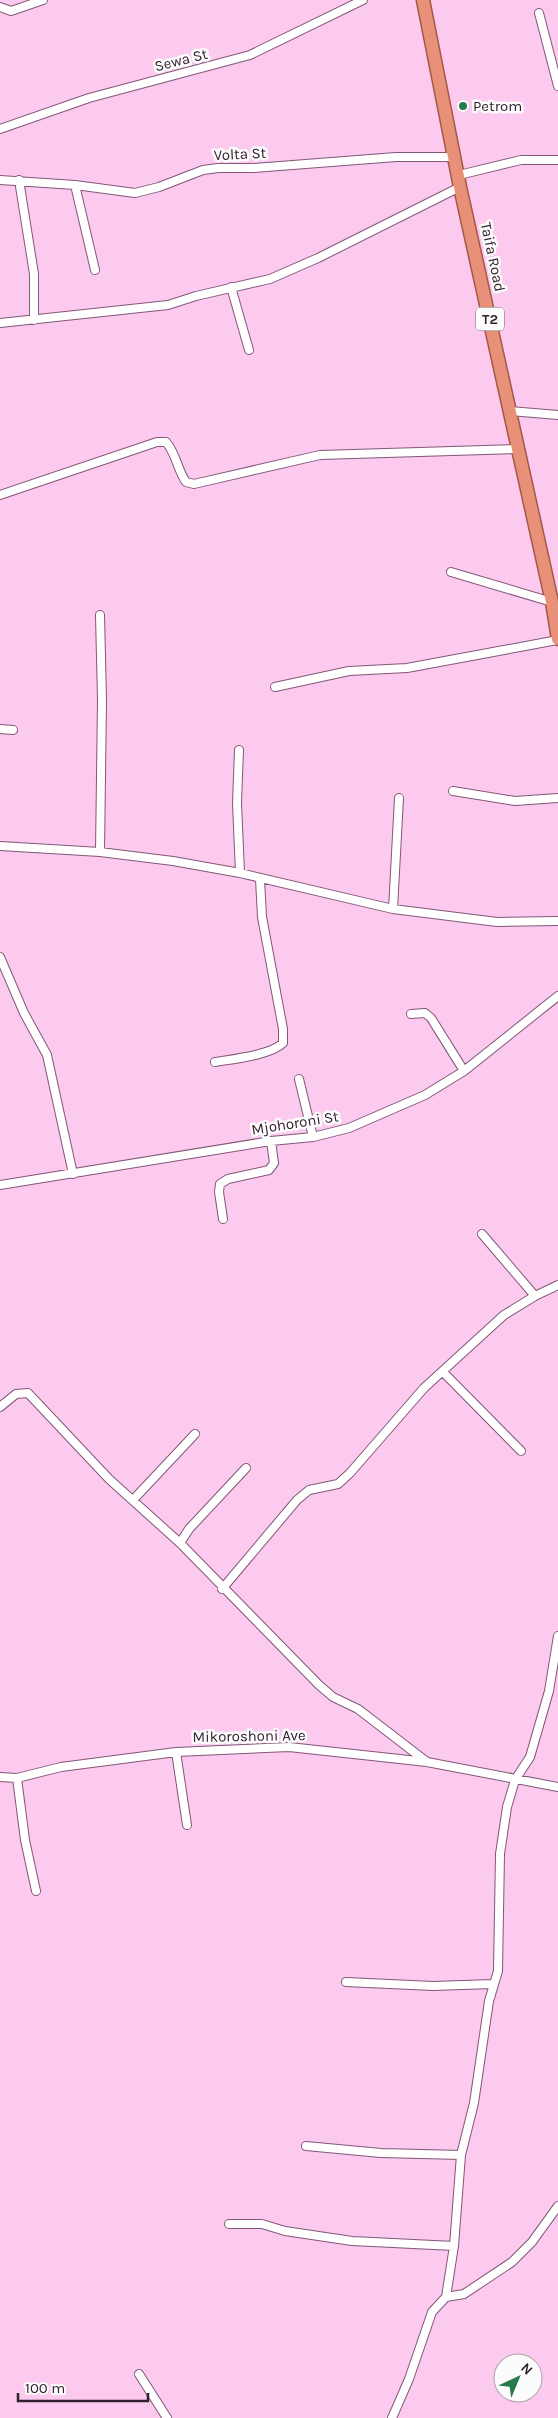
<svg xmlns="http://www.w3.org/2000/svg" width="558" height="2418" font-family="Karla,sans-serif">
  <rect width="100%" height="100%" fill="#fbcaee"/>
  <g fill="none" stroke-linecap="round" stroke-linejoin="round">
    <!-- minor casing -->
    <g stroke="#825777" stroke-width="10">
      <path id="minor" d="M0 7 11 11 43 0
        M539 13 558 86
        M0 129 89 98 250 55 363 0
        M459 175 521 160H558
        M0 180 75 185 135 193 159 187 203 170 218 168H254L396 157H456
        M19 180 34 274V320
        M75 185 95 270
        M231 287 249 350
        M0 323 168 305 196 296 270 279 318 258 460 187
        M510 411 558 415
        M0 495 157 442H166C176 453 177 469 186 482L194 484 320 455 518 449
        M451 572 552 602
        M275 687 349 671 407 668 558 640
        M0 729 13 730
        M239 750 237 803 240 873
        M453 791 515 801 558 798
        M0 846 100 852 173 861 240 873 393 909 497 922 558 921
        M100 852 102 700 100 615
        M393 909 399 798
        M0 957 24 1013 47 1055 73 1174
        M411 1014 425 1013 431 1018 464 1071
        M215 1062C233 1059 271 1055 283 1043V1029L262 917 260 879
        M299 1079 313 1137
        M0 1185 271 1141 313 1137 349 1128 425 1095 464 1071 558 996
        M223 1219 219 1192 220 1184 228 1179 269 1170 274 1163 271 1141
        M482 1234 535 1296
        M443 1372 521 1451
        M0 1407 16 1394 28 1393 109 1479 180 1543 319 1685 333 1697 358 1709 427 1762
        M133 1500 195 1434
        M180 1543 189 1529 246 1468
        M222 1589 297 1500 309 1490 338 1484 350 1473 424 1388 504 1315 535 1296 558 1285
        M176 1752 187 1825
        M0 1777 17 1778 61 1767 176 1752 289 1747 427 1762 558 1787
        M17 1778 25 1840 36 1891
        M346 1982 433 1986 493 1984
        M306 2146 381 2153 461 2155
        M229 2224H262L285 2231 352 2241 454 2246
        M446 2297 464 2294 512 2262 532 2242 558 2206
        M139 2374 167 2418
        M392 2418 409 2379 432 2312 446 2297 454 2246 461 2155 474 2103 489 2001 498 1971 500 1854 507 1807 515 1780 530 1757 549 1691 558 1636"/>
    </g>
    <!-- trunk casing -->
    <g stroke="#a55748" stroke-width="15">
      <path id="trunk" d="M423 0 460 187 552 602 558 639"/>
    </g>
    <!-- minor -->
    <use href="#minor" stroke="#fff" stroke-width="8"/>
    <!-- trunk -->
    <use href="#trunk" stroke="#e89078" stroke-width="12"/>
  </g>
  <!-- markers -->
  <circle fill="#267b4e" stroke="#fcfcfc" stroke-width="2" cx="463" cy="106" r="5"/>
  <g text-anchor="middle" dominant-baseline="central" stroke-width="5" stroke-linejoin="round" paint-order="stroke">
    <!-- shield labels -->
    <rect fill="#fcfcfc" stroke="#70636c" stroke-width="1" x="476" y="307.5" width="28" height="23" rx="4"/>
    <g font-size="14" font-weight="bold" fill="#34212f">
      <text x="490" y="319">T2</text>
    </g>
    <!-- street labels -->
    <g font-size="15" fill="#34212f" stroke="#fcfcfc">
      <text transform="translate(181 60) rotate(-14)">Sewa St</text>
      <text transform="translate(240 154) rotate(-3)">Volta St</text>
      <text transform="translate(493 257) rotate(78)">Taifa Road</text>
      <text transform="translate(295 1123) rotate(-9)">Mjohoroni St</text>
      <text transform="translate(249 1736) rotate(-1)">Mikoroshoni Ave</text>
    </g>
    <!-- poi labels -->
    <g font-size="15" fill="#34212f" stroke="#fcfcfc" text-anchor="start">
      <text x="473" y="106">Petrom</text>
    </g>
  </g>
  <!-- north arrow -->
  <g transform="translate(518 2378) rotate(44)"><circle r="24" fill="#fcfcfc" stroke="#aca4aa"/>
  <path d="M0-4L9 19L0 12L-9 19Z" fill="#267b4e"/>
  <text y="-8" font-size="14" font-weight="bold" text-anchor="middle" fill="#34212f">N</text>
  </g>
  <!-- scale -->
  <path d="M18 2393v8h130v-8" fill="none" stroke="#34212f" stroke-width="2.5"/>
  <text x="25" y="2393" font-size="15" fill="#34212f" stroke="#fcfcfc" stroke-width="4" paint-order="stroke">100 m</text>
</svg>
